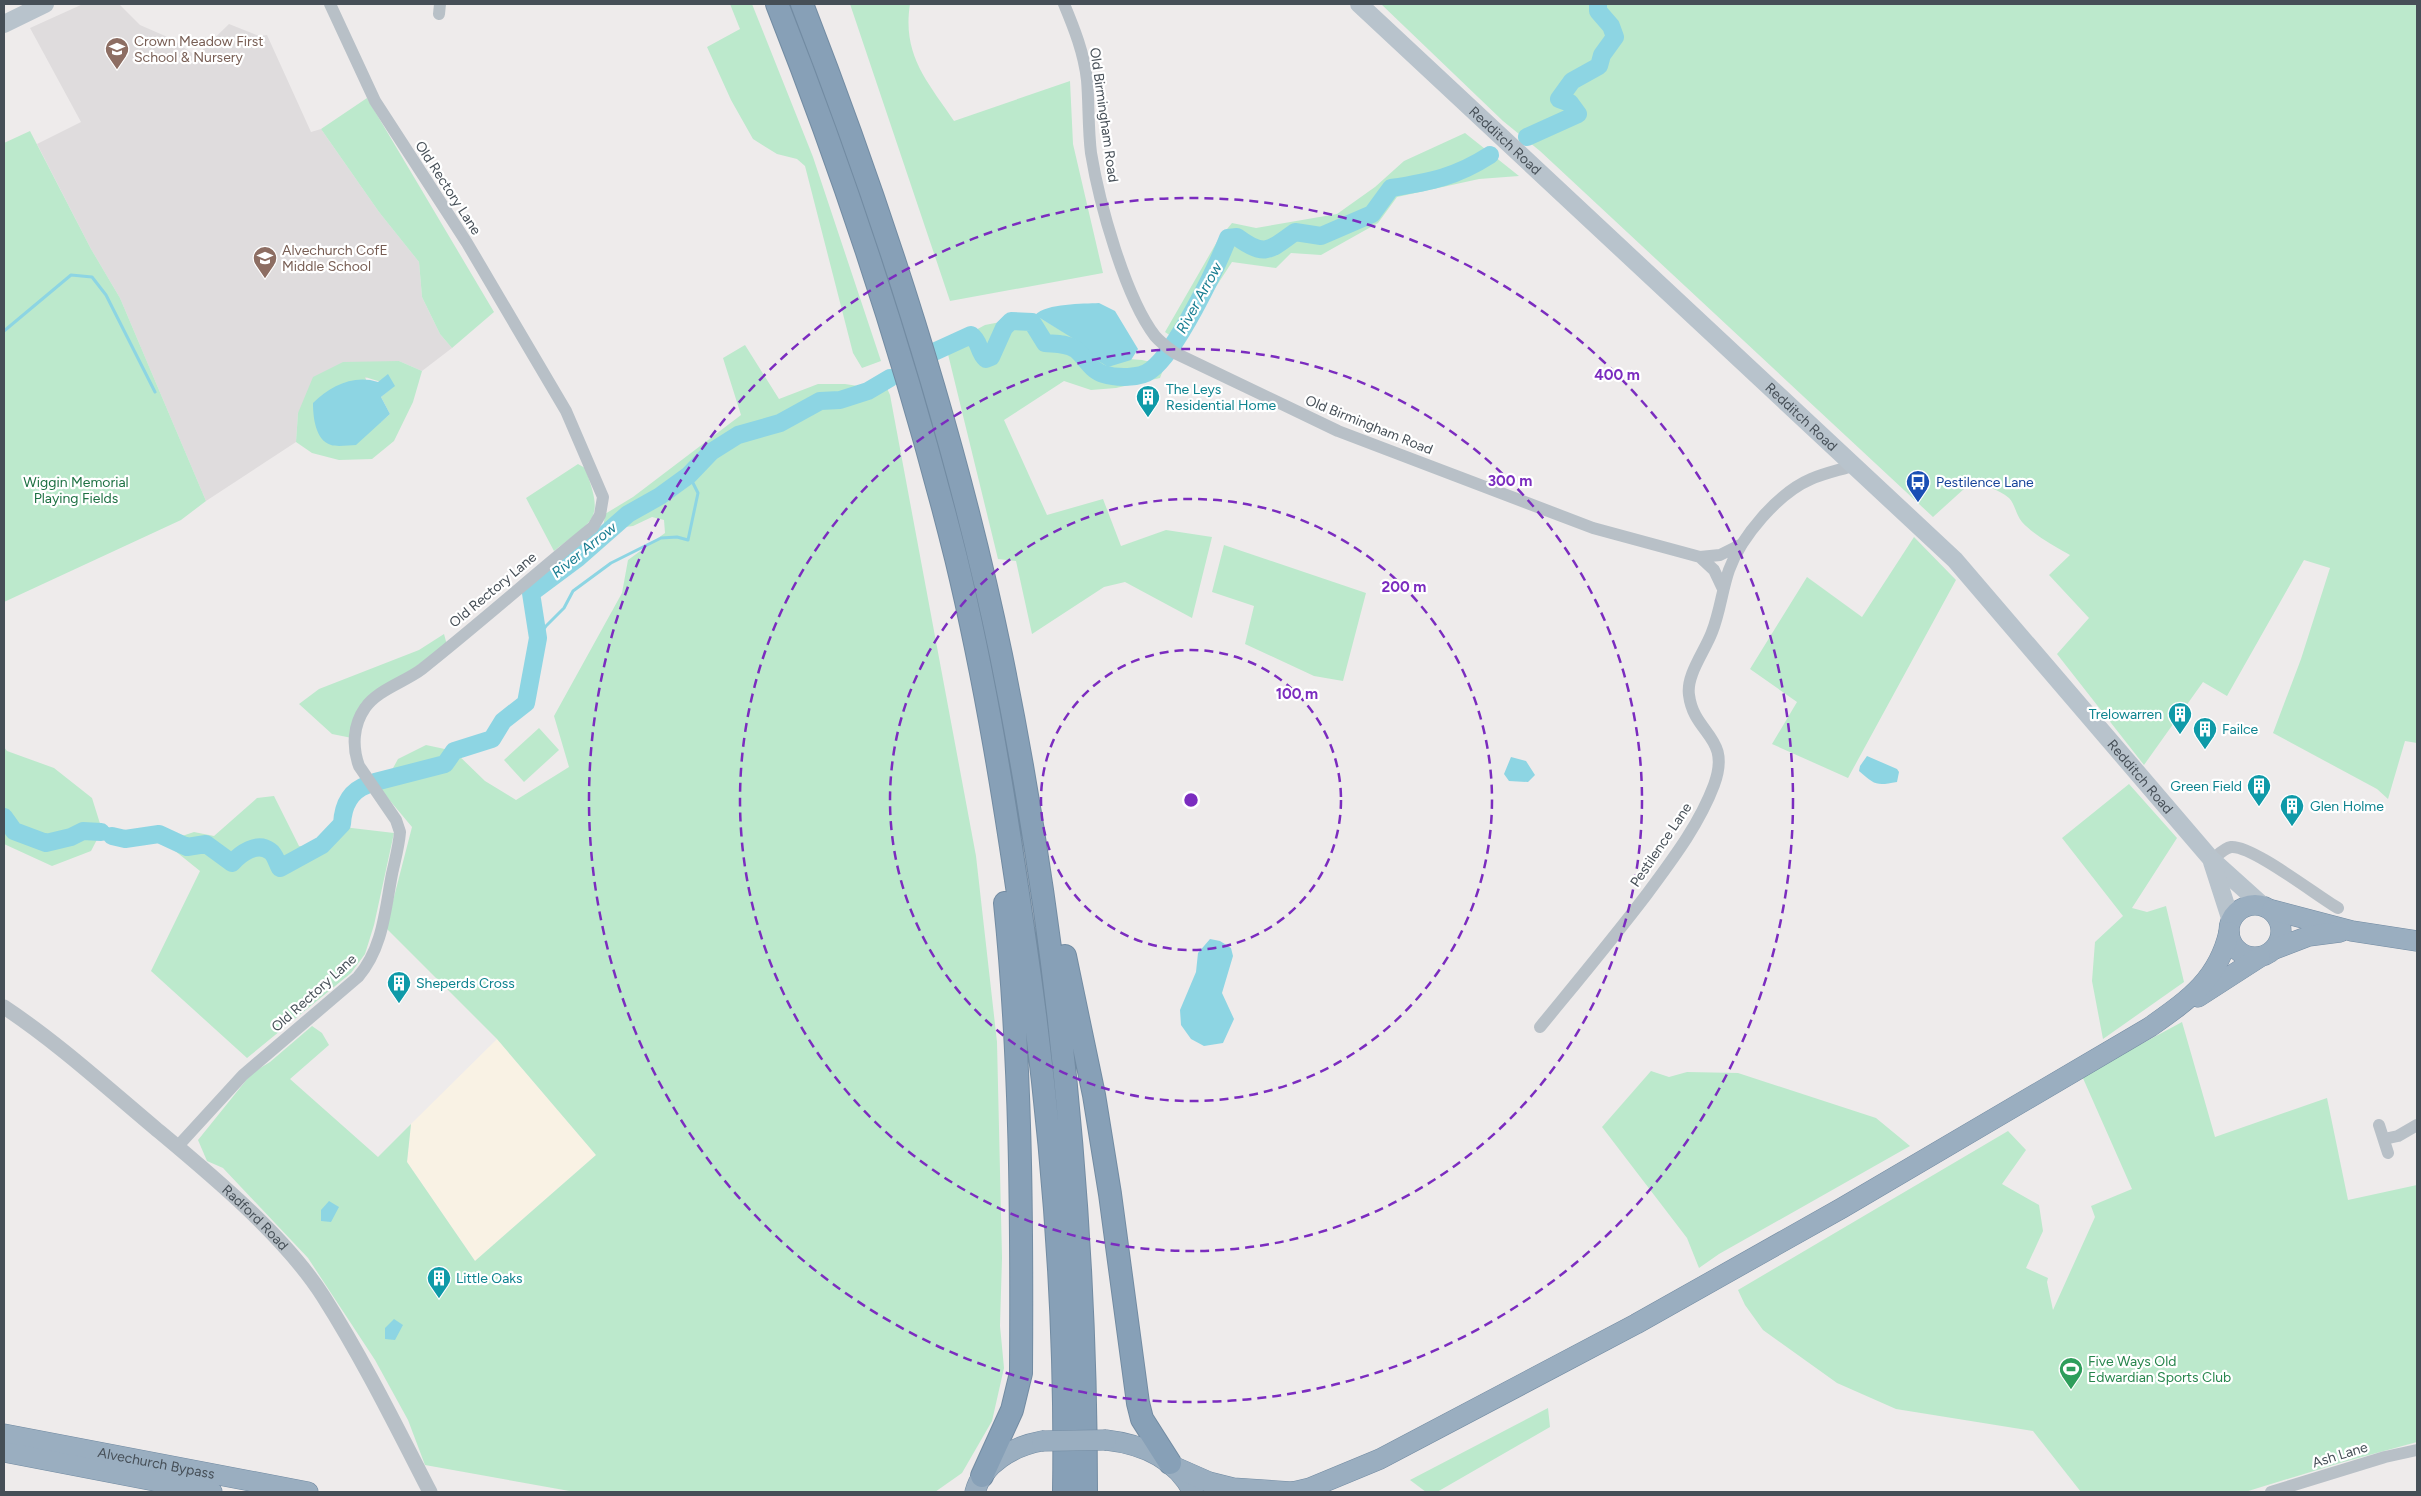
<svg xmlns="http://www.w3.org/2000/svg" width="2421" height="1496" font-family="Figtree,sans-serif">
  <rect width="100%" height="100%" fill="#eeebeb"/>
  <!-- commercial -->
  <path fill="#f9f2e4" d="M497 1039 596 1155 475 1261 407 1162 411 1124Z"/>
  <!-- education -->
  <path fill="#dfdcdd" d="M83 4H119L140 25 172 39 196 56 229 24 259 36 267 35 311 132 321 129 379 212 419 262 422 297 440 334 452 348 422 371 399 361 298 413 296 442 206 501 120 298 91 249 37 144 81 122 30 28Z"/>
  <!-- green -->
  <path fill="#bce9cc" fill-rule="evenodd" d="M730 4H752L813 157 881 361 862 368 853 353 805 166 797 159 777 154 753 139 731 100 707 47 740 29Z
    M850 4H910C902 55 927 81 954 121L1070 81 1073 144 1103 273 950 301Z
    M1381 4H2417V743L2405 741 2388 799 2377 789 2273 733 2301 659 2330 568 2304 560 2227 696 2203 682 2144 765 2057 654 2089 618 2049 575 2070 555C2053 545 2035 536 2022 522 2016 515 2015 504 2009 498 1999 489 1985 488 1976 478L1933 517 1540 151 1503 121Z
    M367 98 494 312 452 348 440 334 422 297 419 262 379 212 321 129Z
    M30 131 91 249 120 298 206 501 181 520 4 602V143Z
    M1465 133 1519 176 1479 179 1397 197 1378 223 1321 255 1291 253 1276 268 1232 262 1180 342 1165 332 1218 240 1232 223 1256 228 1337 214 1375 187 1404 161Z
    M1035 315 1105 357 1142 360 1165 365 1160 378 1116 388 1091 390 1064 381 1004 420 1047 515 1103 499 1121 546 1166 530 1212 537 1192 618 1125 582 1104 587 1032 634 1016 561 998 559 946 346 985 325Z
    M745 345 779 399 818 384H845L858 386 882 377 890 395 976 856 997 1042 1002 1258 1000 1326 1004 1368 992 1421 962 1473 935 1492H575L425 1465 408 1420 375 1360 308 1258 223 1168 207 1161 198 1140 252 1073 270 1062 312 1026 322 1033 329 1045 290 1079 378 1157 411 1124 407 1162 475 1261 596 1155 497 1039 386 928 412 827 381 790 398 759 426 745 454 751 485 781 516 800 569 767 554 716 622 593 628 560 665 533 664 520 652 517 633 526 603 530 605 514 633 497 741 415 723 358Z
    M399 361 422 371 413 402 394 441 372 459 339 460 312 453 296 442 298 413 313 377 343 362ZM365 377 394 386 381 397 390 414 381 422Z
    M578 464 585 468C605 521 594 519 554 551L526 498Z
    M1914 537 1956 580 1848 778 1772 744 1797 702 1750 669 1807 577 1862 617Z
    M1224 545 1366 593 1343 681 1314 676 1245 644 1254 606 1212 592Z
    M444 634 447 645 370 698 352 738 332 734 299 704 319 689 419 650Z
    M539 728 559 750 524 782 504 760Z
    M4 747 7 751 54 768 92 798 102 830 91 851 52 866 4 844Z
    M2129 784 2177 838 2132 908 2147 912 2166 906 2184 982 2103 1039 2092 981 2095 942 2123 916 2062 838Z
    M274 796 299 846 310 847 343 827 394 833 374 925 365 954 351 973 247 1058 151 971 200 871 164 842 194 832 214 836 257 798Z
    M2182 1022 2215 1137 2327 1098 2348 1200 2417 1185V1442L2340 1463 2245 1492H2081L2033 1431 1896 1409 1837 1383 1763 1330 1745 1305 1738 1290 2008 1131 2026 1150 2002 1184 2039 1205 2043 1231 2026 1268 2048 1278 2047 1282 2053 1310 2095 1217 2091 1206 2132 1189 2082 1076Z
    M1651 1071 1669 1077 1687 1072 1738 1073 1876 1118 1910 1146 1719 1254 1699 1268 1687 1238 1602 1127Z
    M1548 1408 1550 1427 1437 1492H1426L1410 1480Z"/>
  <!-- water -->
  <path fill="#8dd5e3" d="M1099 303 1115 311 1138 349 1131 360 1108 367 1094 358 1082 344 1035 315C1047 303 1083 304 1099 303Z
    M388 374 395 386 381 397 390 414 356 445C349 445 338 447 331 445 315 440 313 416 313 403 330 386 354 374 378 382Z
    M1867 756 1897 769 1899 772 1897 782C1876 786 1875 785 1859 771L1860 766Z
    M1511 757 1526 761 1535 775 1528 782 1509 781 1504 774Z
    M1210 939 1220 941 1231 948 1233 956 1222 993 1234 1019 1223 1043 1204 1046 1191 1039 1181 1025 1180 1010 1196 972 1198 953Z
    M329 1201 339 1207 331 1222 321 1221V1210Z
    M394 1319 403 1325 395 1340 385 1339V1328Z"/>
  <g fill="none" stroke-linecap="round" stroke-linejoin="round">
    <!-- stream -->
    <path stroke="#8dd5e3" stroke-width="3" d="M4 331 71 275 92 277 106 295 155 392
      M538 638 546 626 564 608 573 591 611 563 661 538 677 537 688 540 698 493 689 475"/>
    <!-- river -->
    <path stroke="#8dd5e3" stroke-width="18" d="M1527 137 1578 114 1570 103 1559 99 1572 81 1599 66 1602 55 1615 37 1611 26 1598 11V4
      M936 351 971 335C980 341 978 352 986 359L991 357 1004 328 1011 321 1032 322 1045 343C1055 344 1066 343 1075 349 1085 356 1090 370 1103 374 1116 378 1140 379 1151 370 1176 352 1216 269 1228 238L1237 237C1265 258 1270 250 1295 232L1321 236 1372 214 1391 188C1430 182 1456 177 1490 155
      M375 782 445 764 454 751 492 739 503 721 526 703 538 638 531 593 578 558 628 514 660 496 689 475 711 452 738 435 780 423 820 401 840 400 868 391 890 378
      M4 817 14 831 46 843 71 837 83 831 101 832
      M112 836 125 839 159 834 187 847 206 844 232 863C240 854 257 841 270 851 275 854 277 863 280 868L322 845 342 824C343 806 350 791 367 785"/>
    <!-- trunk casing -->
    <g stroke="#728ba2" stroke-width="21">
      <g id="trunk">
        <circle cx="2255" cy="931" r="26"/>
        <path d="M2272 910 2352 931 2417 941"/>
        <path d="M2275 949 2309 936 2340 932"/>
        <path d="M2198 997 2260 957"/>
        <path id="s3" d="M4 1434 308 1492"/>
        <path d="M1106 1440C1142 1444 1176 1459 1193 1492"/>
        <path d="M4 1452 212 1492"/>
        <path d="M1175 1467 1209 1482 1233 1488 1292 1492"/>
        <path d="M975 1492C983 1463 1014 1446 1042 1441"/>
        <path d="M1293 1492 1310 1488 1380 1459 1636 1324 1842 1208 2150 1027C2188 1000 2218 980 2229 932"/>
      </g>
    </g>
    <!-- motorway casing -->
    <g stroke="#728ba2" stroke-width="24">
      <path id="motorway" d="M777 4C848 184 909 370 956 558 986 682 1006 808 1024 935 1051 1118 1067 1307 1064 1492
        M802 4C884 215 955 433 1001 655 1057 931 1086 1211 1086 1492
        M1065 956 1094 1095 1110 1194 1138 1403 1142 1419 1170 1463
        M982 1476 1012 1410 1021 1373C1022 1216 1021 1059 1005 903"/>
    </g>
    <!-- minor -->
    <path stroke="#b8c0c7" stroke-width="12" d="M1064 4C1074 28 1084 53 1087 80 1089 104 1088 129 1091 153 1099 202 1125 297 1155 336 1161 343 1168 348 1175 353L1338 431 1593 528 1700 557 1720 555 1742 544
      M439 14 440 4
      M1700 557 1714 570 1723 589
      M2212 860C2217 856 2224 848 2231 847 2252 845 2317 896 2338 908
      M1540 1027C1576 983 1612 940 1647 894 1672 860 1699 825 1714 785 1732 736 1694 735 1689 695 1686 675 1705 651 1712 632 1720 612 1722 590 1729 570 1741 537 1778 493 1811 479 1825 473 1840 470 1855 465
      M2379 1125 2388 1153
      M2384 1139 2398 1136 2417 1125
      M178 1146 243 1075 358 977C383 948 385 910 392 874 395 860 399 846 400 832L396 820 359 766C352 747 353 725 365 708 377 690 405 682 422 669 480 623 535 574 593 527L600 515 603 497 566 411 467 243 375 101 330 4
      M2271 1492 2385 1457 2417 1450"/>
    <!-- tertiary -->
    <path stroke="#b8c0c7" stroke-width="15" id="s1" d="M4 1007C58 1043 105 1086 155 1128 210 1174 284 1235 323 1296 363 1359 396 1426 430 1492"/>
    <!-- secondary -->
    <g stroke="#b8c3cc" stroke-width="18">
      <path id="s2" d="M1359 4 1955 560 2212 860 2262 905"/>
      <path d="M4 24 45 4"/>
      <path d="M2212 862 2231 921"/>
    </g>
    <!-- trunk -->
    <use href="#trunk" stroke="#9aaec0" stroke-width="20"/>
    <!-- motorway -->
    <use href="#motorway" stroke="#87a0b7" stroke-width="22"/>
    <!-- trunk-bridge casing -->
    <g stroke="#728ba2" stroke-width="21" stroke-linecap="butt">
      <path id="trunk-bridge" d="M1042 1441 1106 1440"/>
    </g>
    <!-- trunk-bridge -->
    <use href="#trunk-bridge" stroke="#9aaec0" stroke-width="20"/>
  </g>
  <!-- distance rings -->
  <g fill="none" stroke="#7b2cbf" stroke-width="2.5" stroke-dasharray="9 6">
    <circle cx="1191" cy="800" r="150"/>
    <circle cx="1191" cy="800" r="301"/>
    <circle cx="1191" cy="800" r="451"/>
    <circle cx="1191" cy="800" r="602"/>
  </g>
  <!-- icons -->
  <defs>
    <g id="school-pin" transform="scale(1.25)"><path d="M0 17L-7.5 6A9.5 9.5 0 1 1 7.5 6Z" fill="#8d6e63" stroke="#fff"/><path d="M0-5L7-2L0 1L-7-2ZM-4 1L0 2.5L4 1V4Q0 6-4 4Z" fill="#fff"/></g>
    <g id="building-pin" transform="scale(1.25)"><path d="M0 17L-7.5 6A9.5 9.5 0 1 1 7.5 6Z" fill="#0f9aa8" stroke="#fff"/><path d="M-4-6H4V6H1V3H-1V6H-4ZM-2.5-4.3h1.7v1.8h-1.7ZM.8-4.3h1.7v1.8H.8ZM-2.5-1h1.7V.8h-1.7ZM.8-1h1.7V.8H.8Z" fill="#fff"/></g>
    <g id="bus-pin" transform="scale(1.25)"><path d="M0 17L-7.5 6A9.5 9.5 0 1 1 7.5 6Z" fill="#1a4fb4" stroke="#fff"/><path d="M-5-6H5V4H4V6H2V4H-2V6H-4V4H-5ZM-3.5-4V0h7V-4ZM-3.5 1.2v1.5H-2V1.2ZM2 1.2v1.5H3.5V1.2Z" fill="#fff"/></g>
    <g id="stadium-pin" transform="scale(1.25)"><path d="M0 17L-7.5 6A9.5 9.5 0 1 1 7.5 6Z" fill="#2e9e5b" stroke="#fff"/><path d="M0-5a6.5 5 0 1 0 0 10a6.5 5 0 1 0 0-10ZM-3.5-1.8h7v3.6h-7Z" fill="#fff"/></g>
  </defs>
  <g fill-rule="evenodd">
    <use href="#school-pin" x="117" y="49"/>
    <use href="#school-pin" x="265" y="258"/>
    <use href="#building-pin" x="1148" y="397"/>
    <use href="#bus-pin" x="1918" y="482"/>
    <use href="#building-pin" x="2180" y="714"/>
    <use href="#building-pin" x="2205" y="729"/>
    <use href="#building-pin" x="2259" y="786"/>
    <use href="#building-pin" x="2292" y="806"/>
    <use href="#building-pin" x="399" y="983"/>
    <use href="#building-pin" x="439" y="1278"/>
    <use href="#stadium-pin" x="2071" y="1369"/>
  </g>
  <g text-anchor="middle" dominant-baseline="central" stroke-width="4.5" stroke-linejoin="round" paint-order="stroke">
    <!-- education labels -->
    <g font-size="14" fill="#785e54" stroke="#fff" text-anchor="start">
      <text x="134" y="41">Crown Meadow First<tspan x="134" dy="16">School &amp; Nursery</tspan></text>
      <text x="282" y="250">Alvechurch CofE<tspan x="282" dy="16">Middle School</tspan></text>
    </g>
    <!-- street labels -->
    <g font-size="14" fill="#464f57" stroke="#fff">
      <text transform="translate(1104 115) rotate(82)">Old Birmingham Road</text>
      <text stroke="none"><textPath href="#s2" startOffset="200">Redditch Road</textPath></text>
      <text transform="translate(448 188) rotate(57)">Old Rectory Lane</text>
      <text stroke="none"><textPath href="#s2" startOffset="605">Redditch Road</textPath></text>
      <text transform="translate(1369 425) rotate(22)">Old Birmingham Road</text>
      <text transform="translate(493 590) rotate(-40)">Old Rectory Lane</text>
      <text stroke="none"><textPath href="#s2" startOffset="1100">Redditch Road</textPath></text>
      <text transform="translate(1661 845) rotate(-56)">Pestilence Lane</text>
      <text transform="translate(314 993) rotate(-42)">Old Rectory Lane</text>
      <text stroke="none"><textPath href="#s1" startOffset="328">Radford Road</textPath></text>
      <text transform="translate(2340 1455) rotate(-17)">Ash Lane</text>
      <text stroke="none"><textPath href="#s3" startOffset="155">Alvechurch Bypass</textPath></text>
    </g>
    <!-- culture labels -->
    <g font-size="14" fill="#0d838f" stroke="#fff" text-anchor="start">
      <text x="1166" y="389">The Leys<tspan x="1166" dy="16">Residential Home</tspan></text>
      <text x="2162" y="714" text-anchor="end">Trelowarren</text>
      <text x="2222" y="729">Failce</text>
      <text x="2242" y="786" text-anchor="end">Green Field</text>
      <text x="2310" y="806">Glen Holme</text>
      <text x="416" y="983">Sheperds Cross</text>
      <text x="456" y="1278">Little Oaks</text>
    </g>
    <!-- park labels -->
    <g font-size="14" fill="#1e7143" stroke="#fff">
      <text x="76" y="482">Wiggin Memorial<tspan x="76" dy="16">Playing Fields</tspan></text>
    </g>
    <!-- transit labels -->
    <g font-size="14" fill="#164399" stroke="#fff" text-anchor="start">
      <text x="1936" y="482">Pestilence Lane</text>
    </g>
    <!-- leisure labels -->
    <g font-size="14" fill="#27864d" stroke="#fff" text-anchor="start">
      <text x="2088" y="1361">Five Ways Old<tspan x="2088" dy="16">Edwardian Sports Club</tspan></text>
    </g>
    <!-- water labels -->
    <g font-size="15" font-style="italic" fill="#187d91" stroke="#fff">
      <text transform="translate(1199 298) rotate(-61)">River Arrow</text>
      <text transform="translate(584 550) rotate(-39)">River Arrow</text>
    </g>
  </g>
  <circle cx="1191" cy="800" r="8" fill="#7b2cbf" stroke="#fff" stroke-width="2.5"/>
  <g font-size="15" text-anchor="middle" font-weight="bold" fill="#7b2cbf" stroke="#fff" stroke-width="4.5" stroke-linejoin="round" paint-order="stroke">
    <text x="1617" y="380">400 m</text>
    <text x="1510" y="486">300 m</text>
    <text x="1404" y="592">200 m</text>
    <text x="1297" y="699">100 m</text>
  </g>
  <!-- border -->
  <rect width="2421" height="1496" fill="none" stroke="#464f57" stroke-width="10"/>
</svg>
